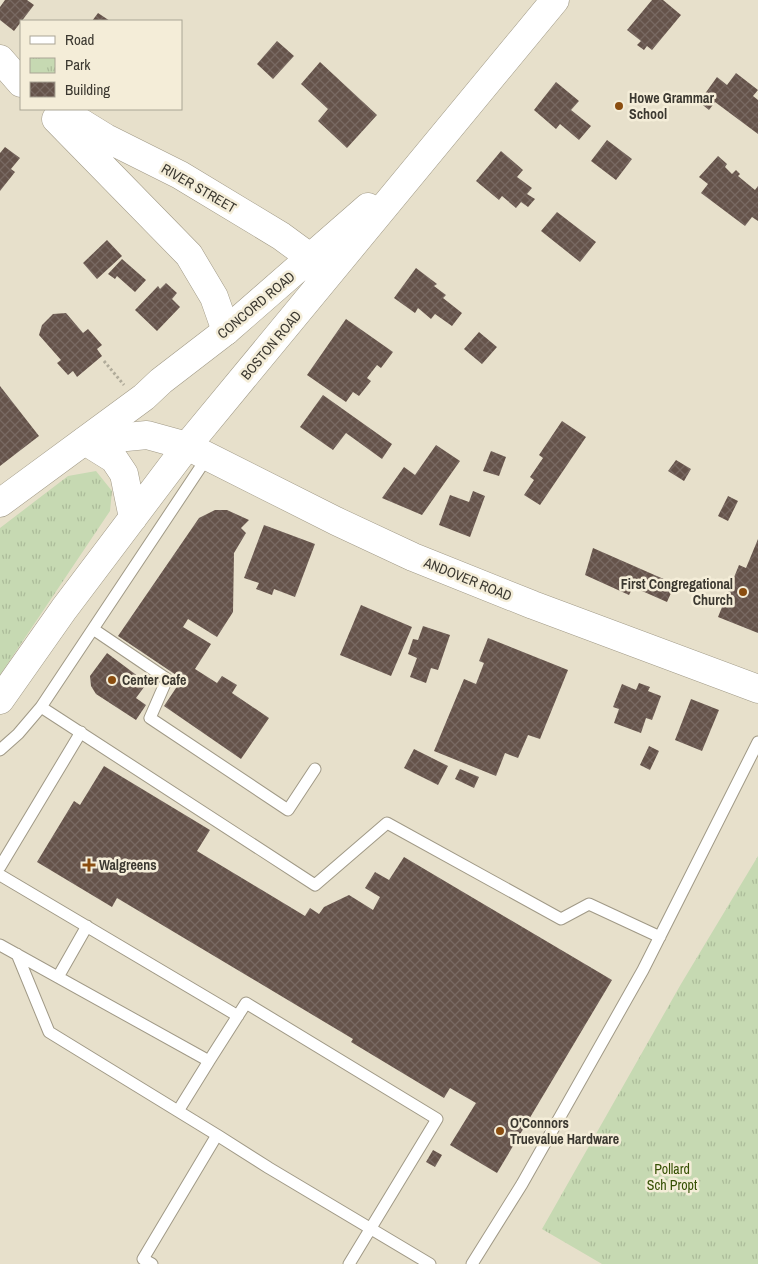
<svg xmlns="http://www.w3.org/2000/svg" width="758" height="1264" font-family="'Archivo Narrow',sans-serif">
  <defs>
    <pattern id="park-tufts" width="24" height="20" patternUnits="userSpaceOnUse" patternTransform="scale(1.25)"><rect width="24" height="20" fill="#c6d9b2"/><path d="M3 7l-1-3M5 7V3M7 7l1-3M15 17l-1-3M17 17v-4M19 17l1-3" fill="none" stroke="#abbb99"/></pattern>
    <pattern id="building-cross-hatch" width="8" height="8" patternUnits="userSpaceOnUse" patternTransform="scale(1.25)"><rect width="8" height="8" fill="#65534a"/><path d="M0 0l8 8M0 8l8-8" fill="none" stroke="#786962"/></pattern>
  </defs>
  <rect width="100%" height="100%" fill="#e7e0cb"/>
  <!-- park -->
  <path fill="url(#park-tufts)" d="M96 471 112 491 110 511 0 675V528L68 476Z
    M758 856V1264H602L542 1229 681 984Z"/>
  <!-- building -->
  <path fill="url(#building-cross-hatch)" d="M5 0H27L34 5 14 31 0 20V7Z
    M652 0H663L681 15 652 50 647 46 644 50 637 45 641 41 627 30Z
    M98 13 110 21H92Z
    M277 41 294 56 273 79 257 64Z
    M320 62 377 115 347 148 318 121 328 109 301 84Z
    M736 73 758 90 753 96 758 100V134L715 102 709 110 699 102 717 77 727 85Z
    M556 82 579 101 571 110 591 126 579 140 560 124 556 129 534 110Z
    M607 140 632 159 616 180 591 161Z
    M5 147 20 158 11 169 15 172 0 191V153Z
    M501 151 523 170 517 177 532 188 527 194 535 199 528 207 521 202 516 208 502 196 499 200 476 181Z
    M718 156 727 164 725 167 732 174 736 170 740 174 738 176 755 190 758 186V221L752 217 745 226 701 193 708 184 699 177Z
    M557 212 596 242 580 262 541 231Z
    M107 240 122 256 97 279 83 263Z
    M122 259 146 280 135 292 117 276 115 279 108 274Z
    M416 268 437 284 434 286 446 295 443 298 462 313 452 326 435 314 431 319 418 308 415 313 394 298Z
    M166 283 177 293 172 299 180 307 157 331 135 310 158 286 160 289Z
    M66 313 83 333 88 329 102 345 97 349 102 356 77 377 73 371 68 375 57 363 61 360 39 335 42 325 53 314Z
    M346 319 393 352 381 368 377 365 367 378 371 381 359 396 353 392 346 402 307 375Z
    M479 332 497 347 482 364 464 349Z
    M0 386 39 436 0 466Z
    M323 395 392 444 382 459 346 433 333 450 300 427Z
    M562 421 586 437 540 505 524 495 534 480 530 477 543 458 539 455Z
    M436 445 460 461 422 515 382 498 404 467 415 475Z
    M491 451 506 457 499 476 483 471Z
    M676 460 691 469 684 481 668 471Z
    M473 491 485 496 470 537 439 525 450 495 469 502Z
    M728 496 738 501 728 521 718 516Z
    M215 510H227L249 520 241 528 246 533 234 553 233 612 217 637 188 619 183 627 211 644 195 669 217 683 222 676 237 685 232 693 269 718 241 759 164 706 182 679 118 636 199 518Z
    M264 525 315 544 295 597 274 589 272 595 256 589 259 583 244 578Z
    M758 539V633L718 617 739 565 746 568Z
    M593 548 675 584 667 602 633 587 629 595 585 575Z
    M361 605 412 627 391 676 340 655Z
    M423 626 450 635 438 670 431 668 426 683 410 677 417 658 408 654 413 639 418 640Z
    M488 638 568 670 540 739 528 735 518 758 505 753 496 776 434 751 464 679 476 684 484 663 479 661Z
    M107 653 147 683 136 698 146 705 136 720 96 694 91 686 90 676Z
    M639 683 650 687 648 691 661 696 652 720 646 718 641 733 614 723 619 709 613 707 622 684 636 690Z
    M691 699 719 710 702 751 675 740Z
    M649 746 659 751 650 770 640 765Z
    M414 749 448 766 438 785 404 768Z
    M104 766 210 830 197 851 305 916 310 908 319 914 324 907 349 895 373 910 380 897 365 888 375 872 389 880 404 857 612 980 497 1173 450 1145 476 1103 450 1088 444 1098 351 1042 353 1039 117 898 112 907 37 862 74 801 80 805Z
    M460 769 479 777 474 788 455 779Z
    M433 1150 442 1155 435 1167 426 1162Z"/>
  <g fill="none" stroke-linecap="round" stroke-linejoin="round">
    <!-- lane casing -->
    <g stroke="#a09986" stroke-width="13">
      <path id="lane" d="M93 629 167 679 150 718 288 810 315 769
        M41 707 315 885 387 823 561 919 589 904 660 937
        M0 750 18 734 41 707 208 456
        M0 867 81 732
        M0 875 238 1016
        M0 945 209 1061 246 1003 437 1119 349 1264
        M17 954 49 1032 217 1135 143 1259 152 1264
        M58 977 87 926
        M178 1111 209 1061
        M217 1135 269 1168 430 1264
        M472 1264 522 1184 643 970 758 742"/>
    </g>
    <!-- secondary casing -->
    <g stroke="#a09986" stroke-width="29">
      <path id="secondary" d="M0 59 21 83
        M59 109 106 138 180 175 281 236 311 258 320 279
        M56 119 189 255 214 297 226 331
        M85 441 147 435 187 446 336 521 413 557 533 605 758 689"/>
    </g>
    <!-- primary casing -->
    <g stroke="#a09986" stroke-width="29">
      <path id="primary" d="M85 441 114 459 124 474 133 518
        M0 503 144 397 161 381 226 331 368 207
        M0 700 64 609 187 446 555 0"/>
    </g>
    <!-- path -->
    <path stroke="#b0ab9a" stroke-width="3" stroke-dasharray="2.5 2.5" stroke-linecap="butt" d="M104 361 124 385"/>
    <!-- lane -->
    <use href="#lane" stroke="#fff" stroke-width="11"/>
    <!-- secondary -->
    <use href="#secondary" stroke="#fff" stroke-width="28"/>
    <!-- primary -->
    <use href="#primary" stroke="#fff" stroke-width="28"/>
  </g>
  <!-- markers -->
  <g fill="#8a4d0f" stroke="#f4edd8" stroke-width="2">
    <circle cx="619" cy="106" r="5"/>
    <circle cx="743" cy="592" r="5"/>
    <circle cx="112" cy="680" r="5"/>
    <path d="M86.5 857.5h5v5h5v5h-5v5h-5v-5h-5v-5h5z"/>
    <circle cx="500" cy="1131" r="5"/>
  </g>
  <g text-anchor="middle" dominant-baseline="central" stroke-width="5" stroke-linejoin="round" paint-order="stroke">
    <!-- poi labels -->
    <g font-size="14" font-weight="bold" fill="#3b3830" stroke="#f4edd8" text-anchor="start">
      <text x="629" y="98">Howe Grammar<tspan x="629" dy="16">School</tspan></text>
      <text x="733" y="584" text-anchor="end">First Congregational<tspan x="733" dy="16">Church</tspan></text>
      <text x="122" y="680">Center Cafe</text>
      <text x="99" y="865">Walgreens</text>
      <text x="510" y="1123">O'Connors<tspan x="510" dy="16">Truevalue Hardware</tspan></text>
    </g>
    <!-- street labels -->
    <g font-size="14" fill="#3b3830" stroke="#f4edd8">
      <text transform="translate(199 188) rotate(30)">RIVER STREET</text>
      <text transform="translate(256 305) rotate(-40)">CONCORD ROAD</text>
      <text transform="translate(271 345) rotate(-50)">BOSTON ROAD</text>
      <text transform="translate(468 579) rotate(22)">ANDOVER ROAD</text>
    </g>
    <!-- park labels -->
    <g font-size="14" fill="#365003" stroke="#f4edd8">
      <text x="672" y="1169">Pollard<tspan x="672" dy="16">Sch Propt</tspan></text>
    </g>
  </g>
  <!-- legend -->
  <rect x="20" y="20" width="162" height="90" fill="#f4edd8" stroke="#aaa595"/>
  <rect x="30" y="36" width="25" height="8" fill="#ffffff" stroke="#aaa595"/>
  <text x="65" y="45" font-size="15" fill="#3b3830">Road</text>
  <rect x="30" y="58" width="25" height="15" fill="url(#park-tufts)" stroke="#aaa595"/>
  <text x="65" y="70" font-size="15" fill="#3b3830">Park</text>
  <rect x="30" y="82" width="25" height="15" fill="url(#building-cross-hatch)" stroke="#aaa595"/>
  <text x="65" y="95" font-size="15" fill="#3b3830">Building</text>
</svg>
